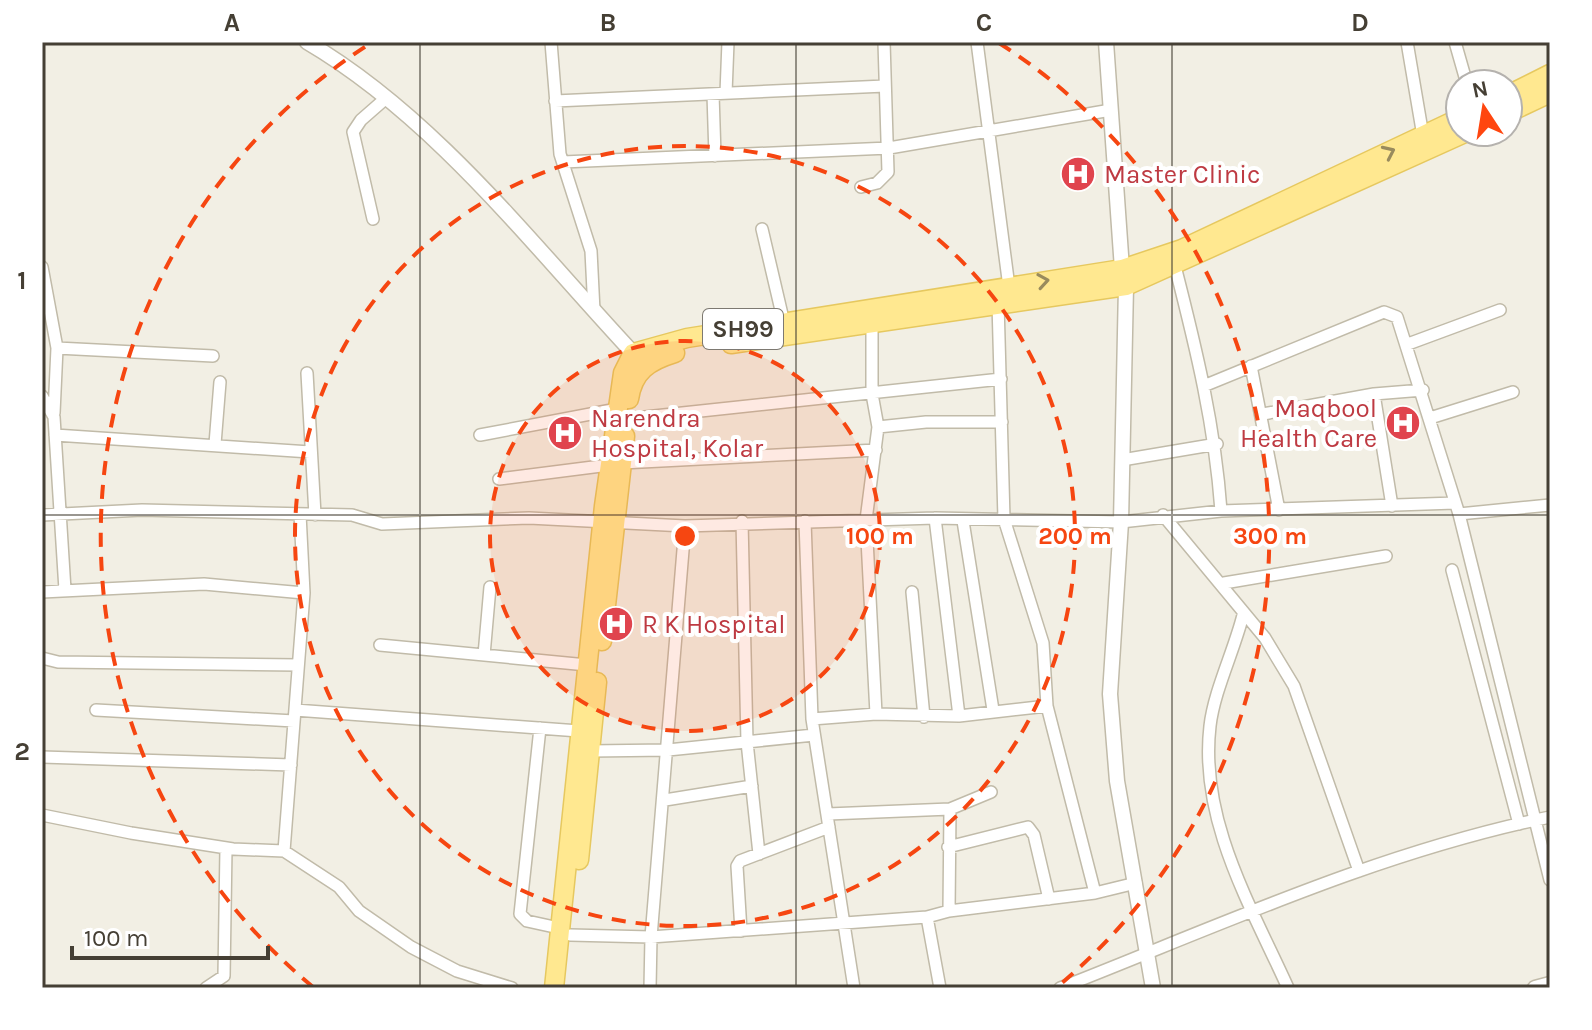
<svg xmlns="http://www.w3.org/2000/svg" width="1592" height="1030" font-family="Karla,sans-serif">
  <rect width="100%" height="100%" fill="#f2efe4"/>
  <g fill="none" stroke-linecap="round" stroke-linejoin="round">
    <!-- minor casing -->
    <g stroke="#c1bba9" stroke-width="14">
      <path id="minor" d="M551 42 560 154 591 251 594 311
        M977 42 1009 287
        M1407 42 1423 136
        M1455 42 1467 84
        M726 93 728 42
        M713 94 715 156
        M555 101 885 86
        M563 162 889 148 1111 110
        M861 187 877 183 888 172 884 42
        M373 219 353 132 361 120 385 99
        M762 229 784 323
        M1175 266C1196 348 1215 426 1221 511
        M42 267 57 348 54 413
        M872 323V394L878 427 866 520 876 714
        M1408 344 1500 310
        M57 348 213 356
        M1251 366 1279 510
        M307 373 315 515
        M1206 385 1384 312 1397 317 1459 514 1550 880
        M1374 394 1392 506
        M42 396 54 417 65 590
        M1263 414 1374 394 1423 390
        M1430 418 1513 392
        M626 419 1001 379
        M878 427 926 422H1002
        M55 435 310 452
        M480 435 617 409
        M215 444 220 382
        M1122 460 1217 444
        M622 463 876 450
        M499 479 609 465
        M1459 514 1550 505
        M42 515 142 510 352 515 382 524 529 518 685 526 935 518 1121 522 1221 511 1455 503
        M1163 515 1265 638 1294 686 1359 871
        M935 518 959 716
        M742 521 747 742 759 854
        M805 521 812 719 854 988
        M963 521 993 710
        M1452 570 1519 824
        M1224 583 1386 556
        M42 592 204 584 304 593
        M912 592 924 717
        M1243 615C1234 651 1214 691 1210 726 1199 820 1251 906 1288 988
        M380 645 587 665
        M484 655 490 587
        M42 658 58 662 298 665
        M1047 706 1095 893
        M96 710 294 721
        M295 710 579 731
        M812 719 876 714 959 716 1047 706 1043 643 1004 519 998 303
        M540 728 520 914 527 921 559 928
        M590 751 668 750 814 735
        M42 757 291 765
        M665 800 752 786
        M828 814 950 809 991 792
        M42 815 131 833 233 849 284 851 339 887 359 911 411 947 457 971 512 988
        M948 847 1028 827 1034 835 1049 899
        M284 851 304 593 300 514
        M949 911 950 809
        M927 917 940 988
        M741 931 737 866 740 861 829 827
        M570 935 651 937 927 917 949 911 1095 893 1136 883
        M206 988 224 976 226 848
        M650 988 651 937 685 526
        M1060 988C1221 925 1379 852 1550 817"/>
    </g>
    <!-- tertiary casing -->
    <g stroke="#c1bba9" stroke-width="17">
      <path id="tertiary" d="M307 42C435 117 533 246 633 353
        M1106 42 1122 269 1126 286 1121 522 1110 694 1117 781 1153 988
        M1535 988 1550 984"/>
    </g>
    <!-- primary casing -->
    <g stroke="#e6c85f" stroke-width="21">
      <path id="primary" d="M1508 95 1550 74
        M1508 113 1550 93
        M731 344 1126 286 1467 132
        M629 399C633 371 649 361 675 353
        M602 641 625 436
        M579 860 597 682
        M554 988 604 506 623 373 633 353 687 338 1122 269 1182 249 1460 118"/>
    </g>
    <!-- minor -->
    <use href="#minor" stroke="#fff" stroke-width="11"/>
    <!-- tertiary -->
    <use href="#tertiary" stroke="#fff" stroke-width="14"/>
    <!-- primary -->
    <use href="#primary" stroke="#ffe890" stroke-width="18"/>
  </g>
  <!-- one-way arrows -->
  <defs><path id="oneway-chevron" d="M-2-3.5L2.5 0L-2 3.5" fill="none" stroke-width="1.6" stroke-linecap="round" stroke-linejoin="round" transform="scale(2)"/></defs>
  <g stroke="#998b5d">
    <use href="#oneway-chevron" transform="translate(1389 152) rotate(-25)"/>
    <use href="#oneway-chevron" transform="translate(1043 281) rotate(-9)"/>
  </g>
  <!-- grid -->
  <path fill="none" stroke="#453f34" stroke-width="2" stroke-opacity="0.55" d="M420 42V988M796 42V988M1172 42V988M42 515H1550"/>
  <!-- distance rings -->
  <circle cx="685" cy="536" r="195" fill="#f64611" fill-opacity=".12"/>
  <g fill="none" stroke="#f64611" stroke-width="4" stroke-dasharray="14 10">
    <circle cx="685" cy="536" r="195"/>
    <circle cx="685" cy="536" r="390"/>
    <path d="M313 987A585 585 0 0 1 371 43M999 43A585 585 0 0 1 1057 987"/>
  </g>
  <!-- icons -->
  <defs>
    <g id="hospital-disc" transform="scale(1.8)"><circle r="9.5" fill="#e0444e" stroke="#fff"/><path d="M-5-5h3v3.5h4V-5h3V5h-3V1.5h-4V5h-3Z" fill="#fff"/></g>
  </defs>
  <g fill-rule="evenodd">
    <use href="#hospital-disc" x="1078" y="174"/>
    <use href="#hospital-disc" x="1403" y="423"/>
    <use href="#hospital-disc" x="565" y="433"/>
    <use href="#hospital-disc" x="616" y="624"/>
  </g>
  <g text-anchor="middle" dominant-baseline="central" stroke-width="8" stroke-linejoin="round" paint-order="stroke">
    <!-- shield labels -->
    <rect fill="#fff" stroke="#7d7971" stroke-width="2" x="703" y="309" width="80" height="40" rx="6"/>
    <g font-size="24" font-weight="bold" fill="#453f34">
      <text x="743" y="329">SH99</text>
    </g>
    <!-- health labels -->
    <g font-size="26" fill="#be3a42" stroke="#fff" text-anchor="start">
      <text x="1104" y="174">Master Clinic</text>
      <text x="1377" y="408" text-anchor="end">Maqbool<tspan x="1377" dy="30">Health Care</tspan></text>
      <text x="591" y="418">Narendra<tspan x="591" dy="30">Hospital, Kolar</tspan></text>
      <text x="642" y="624">R K Hospital</text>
    </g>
  </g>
  <circle cx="685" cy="536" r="12" fill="#f64611" stroke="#fff" stroke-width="4"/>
  <g font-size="24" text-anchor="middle" font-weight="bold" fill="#f64611" stroke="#fff" stroke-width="8" stroke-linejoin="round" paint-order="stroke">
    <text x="880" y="544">100 m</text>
    <text x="1075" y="544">200 m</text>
    <text x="1270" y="544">300 m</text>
  </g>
  <!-- border -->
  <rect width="1592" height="1030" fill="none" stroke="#ffffff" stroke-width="88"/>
  <!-- north arrow -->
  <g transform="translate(1484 108) rotate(348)"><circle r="38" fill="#ffffff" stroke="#b5b2ae" stroke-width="2"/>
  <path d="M0-6L14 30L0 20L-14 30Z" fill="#ff460f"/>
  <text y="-12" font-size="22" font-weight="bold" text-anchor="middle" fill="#453f34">N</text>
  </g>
  <!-- scale -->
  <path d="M72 946v12h196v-12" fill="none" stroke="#453f34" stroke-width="4"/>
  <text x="84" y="946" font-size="24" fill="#453f34" stroke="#ffffff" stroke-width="6" paint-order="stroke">100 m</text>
  <rect x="44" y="44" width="1504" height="942" fill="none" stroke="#453f34" stroke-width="3"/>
  <g font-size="26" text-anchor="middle" font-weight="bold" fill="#453f34">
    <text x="232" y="31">A</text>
    <text x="608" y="31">B</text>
    <text x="984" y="31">C</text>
    <text x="1360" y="31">D</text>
    <text x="22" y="289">1</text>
    <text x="22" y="760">2</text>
  </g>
</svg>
